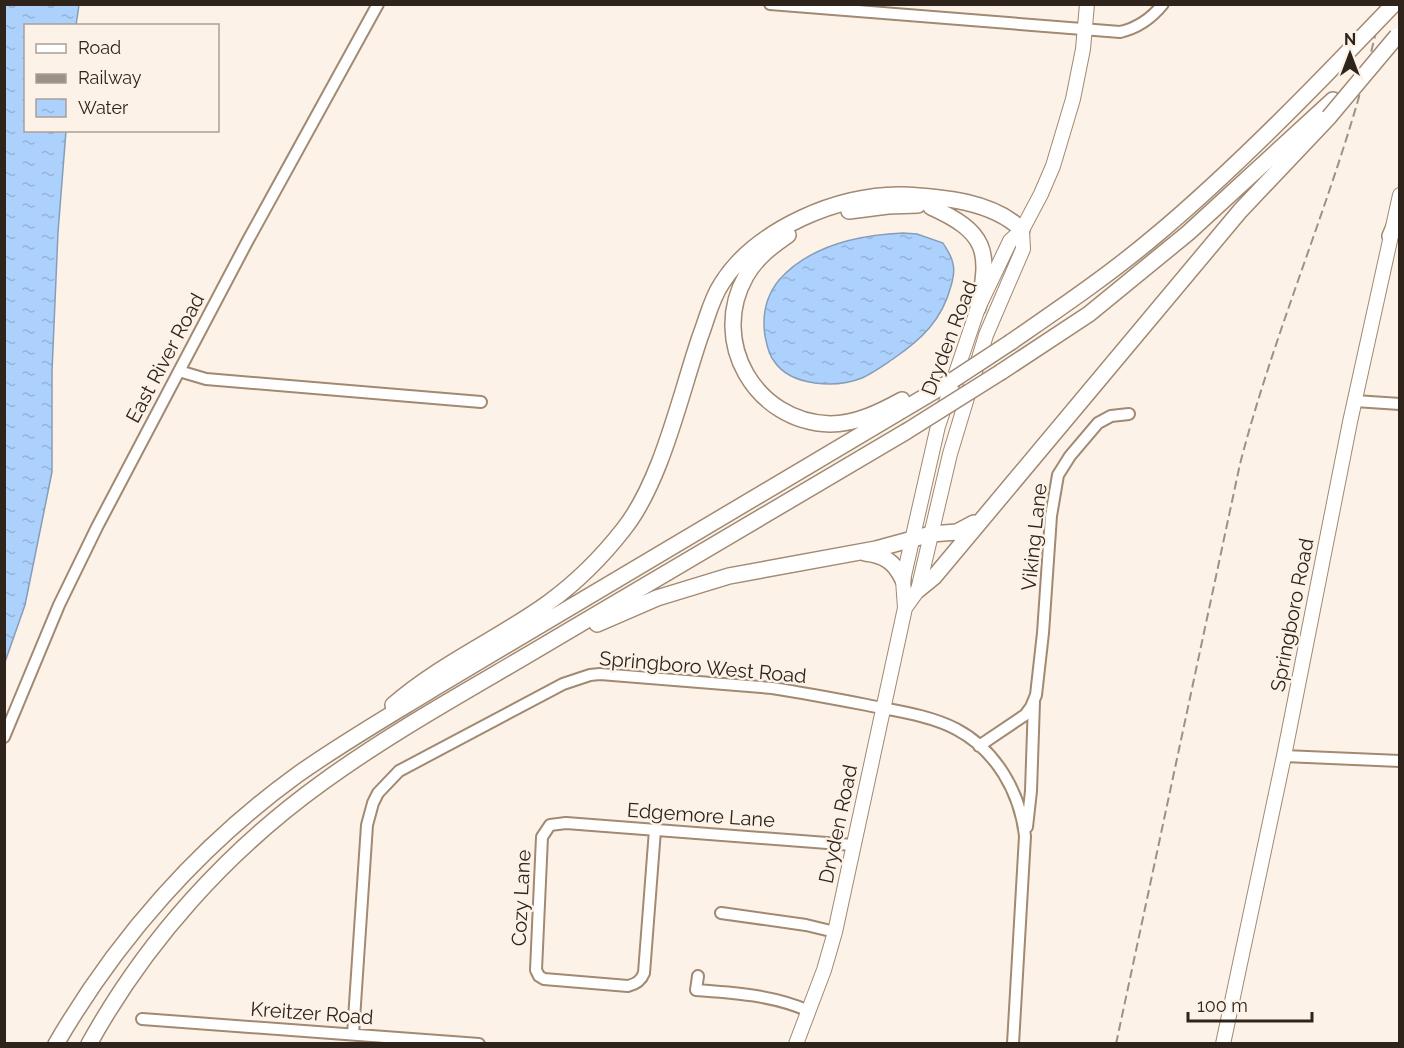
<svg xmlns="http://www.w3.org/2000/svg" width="1404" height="1048" font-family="Raleway,sans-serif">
  <defs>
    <pattern id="water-ripples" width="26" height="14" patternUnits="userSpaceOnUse" patternTransform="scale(1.5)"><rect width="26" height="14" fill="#acd1fc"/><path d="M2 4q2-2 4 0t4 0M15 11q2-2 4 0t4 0" fill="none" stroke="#94b3d7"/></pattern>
  </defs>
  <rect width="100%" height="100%" fill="#fdf2e8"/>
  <!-- water -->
  <path fill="url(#water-ripples)" stroke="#869db8" stroke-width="1.5" d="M5 4 79 5 76 25 26 26V130L66 131 58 232 52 371V472L25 605 5 662Z
    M903 233 917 234 943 243C947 250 952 256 953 264 955 271 953 279 951 286 942 320 922 339 893 359 884 365 873 373 862 378 837 388 791 387 774 361 768 354 767 345 765 336 762 316 766 296 779 280 810 245 859 235 903 233Z"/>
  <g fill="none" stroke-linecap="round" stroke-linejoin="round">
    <!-- minor casing -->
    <g stroke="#a18972" stroke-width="14">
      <path id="minor" d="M770 4 1120 32C1138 28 1151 19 1163 4
        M179 371 206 379 481 402
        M1355 401 1400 404
        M4 737 59 605 97 527 247 242 378 4
        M979 746 1025 715 1031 707 1036 695 1043 633 1051 516 1058 475 1070 456 1098 423 1111 416 1129 414
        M1284 756 1400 761
        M1027 827 1031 791 1034 702
        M655 830 644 973C641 981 636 984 628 986L544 979 539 976 536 970 542 837 550 825 566 823 853 845
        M721 913 806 925 835 932
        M698 976 696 990C735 993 773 995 809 1011
        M142 1019 479 1044
        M353 1034 367 825 373 803 378 793 399 771 563 684 590 675 600 674 772 688C804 693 836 699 867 705 896 711 929 715 956 729 996 750 1020 792 1025 836L1013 1044"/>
    </g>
    <!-- major casing -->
    <g stroke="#a18972" stroke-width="16">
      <path id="major" d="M905 608 918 590 950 454 986 335 1023 249 1022 230
        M796 1044 824 970 835 932 905 608 903 580 938 426 978 308 1010 241 1022 230 1041 194 1053 166 1073 99 1083 49 1087 4
        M1223 1044 1284 756 1350 422 1400 195"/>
    </g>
    <!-- highway casing -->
    <g stroke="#a18972" stroke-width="18">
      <path id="highway" d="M931 207C986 232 991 250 978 308
        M849 211 888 206 918 205
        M788 235C772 246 756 258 746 276 709 341 755 422 830 424 856 424 880 412 902 400
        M1390 236 1400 213
        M1011 342C1060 308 1109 275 1154 237 1220 182 1283 119 1342 58
        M1001 372 1089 314 1188 233 1333 100
        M865 553C884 555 895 562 903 580
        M918 590 934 577 1240 211 1329 117
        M597 624 657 598 729 576 876 549 931 534 957 532 974 523
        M393 705C440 664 498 639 548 603 577 582 601 558 623 530 661 483 680 396 700 337 707 319 711 299 722 283 741 253 770 233 802 218 832 204 869 194 903 195 942 197 993 201 1022 230
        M56 1044C117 939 199 846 297 775 342 743 389 716 436 687L953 380
        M89 1044C146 941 227 851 323 782 396 729 476 686 553 640 671 570 789 501 907 431"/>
    </g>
    <!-- minor -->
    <use href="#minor" stroke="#fff" stroke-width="10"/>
    <!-- major -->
    <use href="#major" stroke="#fff" stroke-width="14"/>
    <!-- highway -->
    <use href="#highway" stroke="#fff" stroke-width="15"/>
    <!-- rail -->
    <path stroke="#9c9187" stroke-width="2" stroke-dasharray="9 4.5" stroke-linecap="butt" d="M1116 1044 1240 464C1280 309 1350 162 1382 4"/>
    <!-- highway-bridge casing -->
    <g stroke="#a18972" stroke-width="18" stroke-linecap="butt">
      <path id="highway-bridge" d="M1342 58 1394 4
        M1329 117 1397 36
        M953 380 1011 342
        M907 431 1001 372"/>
    </g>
    <!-- highway-bridge -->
    <use href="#highway-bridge" stroke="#fff" stroke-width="15"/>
  </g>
  <g text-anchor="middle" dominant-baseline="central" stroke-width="5" stroke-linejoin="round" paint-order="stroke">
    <!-- street labels -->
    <g font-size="20" fill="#2e241b" stroke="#fdf2e8">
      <text transform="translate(949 338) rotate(-69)">Dryden Road</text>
      <text transform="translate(165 358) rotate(-62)">East River Road</text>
      <text transform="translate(1034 537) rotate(-84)">Viking Lane</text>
      <text transform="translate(1292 615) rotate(-79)">Springboro Road</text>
      <text transform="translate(703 667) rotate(5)">Springboro West Road</text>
      <text transform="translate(701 815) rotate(4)">Edgemore Lane</text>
      <text transform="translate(838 824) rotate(-78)">Dryden Road</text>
      <text transform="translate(521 898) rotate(-87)">Cozy Lane</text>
      <text transform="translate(312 1013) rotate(4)">Kreitzer Road</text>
    </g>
  </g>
  <!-- border -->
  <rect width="1404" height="1048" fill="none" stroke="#2e241b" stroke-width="12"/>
  <!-- legend -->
  <rect x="24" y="24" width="195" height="108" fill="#fdf2e8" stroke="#aaa096" stroke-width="1.5"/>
  <rect x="36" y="44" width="30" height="9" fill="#ffffff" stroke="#aaa096" stroke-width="1.5"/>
  <text x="78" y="54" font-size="18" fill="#2e241b">Road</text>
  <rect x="36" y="74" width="30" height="9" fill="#9c9187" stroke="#aaa096" stroke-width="1.5"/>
  <text x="78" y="84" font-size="18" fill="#2e241b">Railway</text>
  <rect x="36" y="99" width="30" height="18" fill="url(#water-ripples)" stroke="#aaa096" stroke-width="1.5"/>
  <text x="78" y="114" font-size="18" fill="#2e241b">Water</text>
  <!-- north arrow -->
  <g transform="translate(1350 54)" stroke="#fdf2e8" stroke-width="4.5" paint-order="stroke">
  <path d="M0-4.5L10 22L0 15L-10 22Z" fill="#2e241b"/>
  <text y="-9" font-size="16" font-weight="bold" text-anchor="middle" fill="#2e241b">N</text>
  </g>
  <!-- scale -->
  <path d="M1188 1012v9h124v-9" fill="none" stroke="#2e241b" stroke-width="3"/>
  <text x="1197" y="1012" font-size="18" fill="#2e241b" stroke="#fdf2e8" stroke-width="4.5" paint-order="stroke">100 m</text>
</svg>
